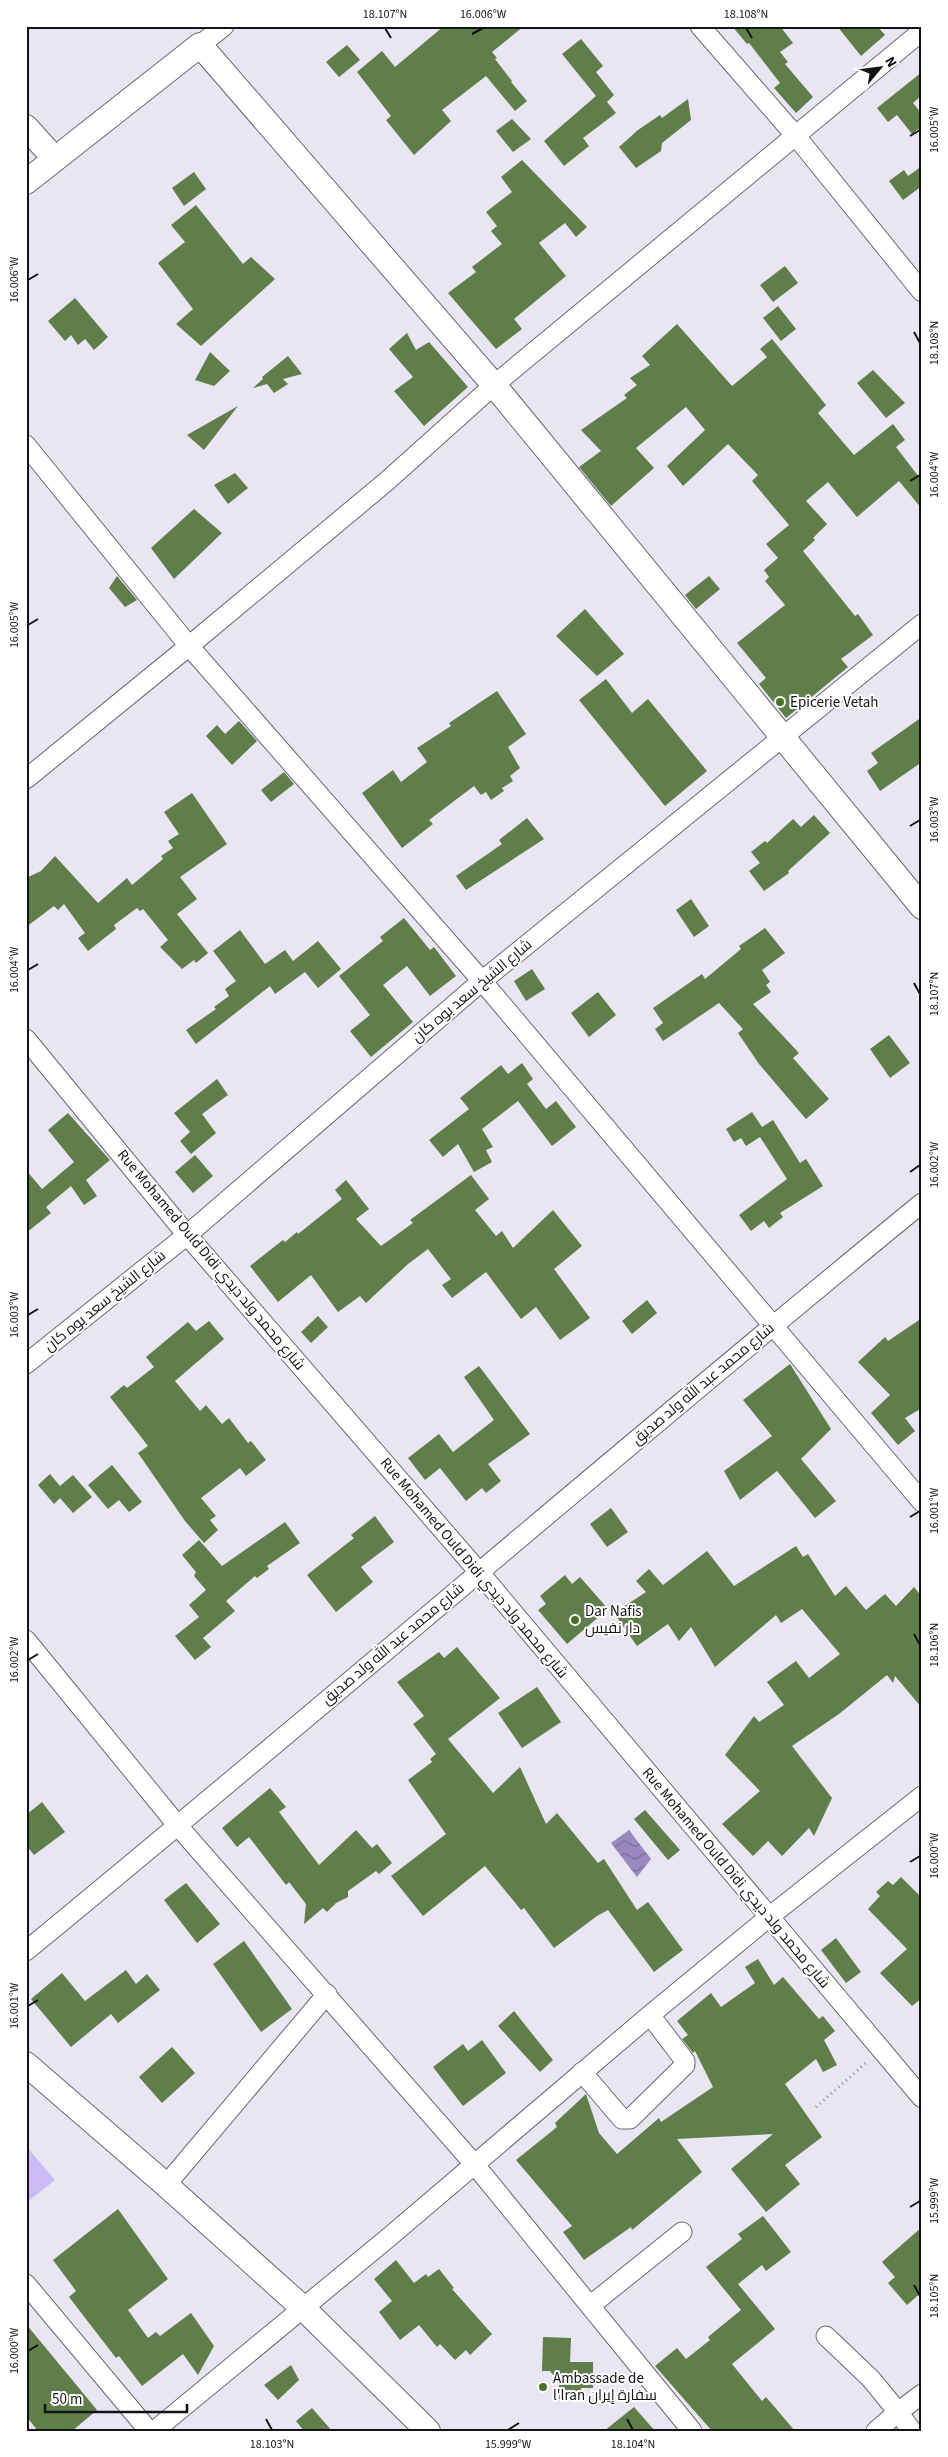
<svg xmlns="http://www.w3.org/2000/svg" width="948" height="2457" font-family="'Source Sans 3',Cairo,sans-serif">
  <defs>
    <pattern id="water-waves" width="16" height="10" patternUnits="userSpaceOnUse" patternTransform="scale(1.25)"><rect width="16" height="10" fill="#9a88c1"/><path d="M0 5q4-4 8 0t8 0" fill="none" stroke="#7c6e9c"/></pattern>
  </defs>
  <rect width="100%" height="100%" fill="#e9e5f2"/>
  <!-- grass -->
  <path fill="#ccbaf5" d="M26 2146 55 2180 26 2203Z"/>
  <!-- water -->
  <path fill="url(#water-waves)" d="M629 1830 651 1859 637 1877 611 1843Z"/>
  <!-- building -->
  <path fill="#5f7e49" d="M444 26H524L492 52 497 58 495 59 512 81 511 82 527 101 515 111 486 76 442 110 451 121 414 155 386 120 391 116 357 72 382 51 395 67Z
    M732 26H780L793 43 780 52 788 62 785 64 813 97 796 113 774 88 780 83 749 43 747 44Z
    M837 26H877L885 35 861 56Z
    M581 39 603 66 596 72 614 95 607 102 616 113 583 138 589 146 564 166 544 141 596 96 562 54Z
    M347 45 360 60 339 77 326 62Z
    M922 72V95L913 103 922 114V126L912 134 897 115 888 122 877 108Z
    M688 99 691 120 662 143 661 151 636 168 619 147 638 130 660 115 662 118Z
    M512 119 531 139 513 152 496 131Z
    M522 160 587 227 576 237 565 223 539 243 566 276 514 319 522 329 496 349 448 293 476 272 472 267 502 244 491 231 497 226 486 212 512 192 501 177Z
    M922 166V186L903 200 889 181 904 170 908 176Z
    M194 172 206 189 184 206 172 188Z
    M196 205 243 264 251 257 275 279 201 346 176 324 193 309 158 263 185 242 171 225Z
    M785 266 798 283 773 302 760 285Z
    M75 298 108 337 94 350 85 339 78 345 71 335 65 341 48 321Z
    M778 306 796 329 781 341 763 318Z
    M677 324 732 386 767 357 760 349 772 339 826 405 818 413 854 455 893 424 905 440 896 447 922 481V509L899 481 857 517 828 482 806 501 827 524 813 538 815 540 803 551 855 616 858 614 873 635 841 659 848 667 786 718 759 684 766 678 737 643 785 605 765 581 769 577 764 570 778 558 766 544 789 525 752 481 758 475 728 444 683 486 667 466 705 430 686 407 636 448 654 468 611 506 579 467 601 451 581 430 627 398 624 395 637 385 630 378 650 365 642 356Z
    M407 333 416 350 429 342 468 387 424 426 394 391 413 377 389 349Z
    M210 352 230 371 214 386 195 380Z
    M288 356 302 374 283 379 288 384 274 393 267 384 253 388 263 379 262 377Z
    M873 370 905 403 886 418 857 383Z
    M238 406 204 450 187 435Z
    M235 473 248 488 228 504 214 485Z
    M194 509 222 533 174 579 151 548Z
    M117 576 137 600 125 607 109 588Z
    M709 576 720 589 696 609 685 595Z
    M585 609 624 654 597 676 556 636Z
    M606 679 632 713 648 699 707 771 665 806 579 700Z
    M497 691 526 734 508 747 520 768 510 776 513 781 502 788 504 791 491 800 486 792 481 795 474 786 429 820 433 824 402 848 362 793 393 770 401 782 427 762 417 748 451 726 449 723Z
    M922 717V762L880 791 867 771 878 763 871 753Z
    M239 721 257 741 232 765 206 736 217 725 225 734Z
    M284 772 294 784 271 802 261 790Z
    M192 793 227 844 180 877 197 899 177 914 208 953 196 963 194 960 182 969 160 947 168 940 143 909 140 911 137 908 114 925 116 929 88 951 78 938 85 933 64 904 58 910 54 906 26 927V878L41 871 55 856 98 903 127 878 132 885 163 859 161 856 173 848 168 841 179 834 164 812Z
    M814 815 830 833 788 871 789 873 764 891 749 871 760 863 751 852 765 841 767 843 793 819 801 827Z
    M527 818 544 839 466 890 456 876 502 844 499 840Z
    M691 899 709 926 694 937 676 910Z
    M404 918 430 950 434 947 456 976 430 996 407 966 383 985 413 1022 371 1057 350 1031 370 1015 339 976 383 941 380 937Z
    M765 928 785 953 762 970 770 982 766 985 771 992 753 1004 799 1053 793 1058 829 1099 806 1119 759 1064 738 1033 743 1029 719 1003 663 1041 655 1029 663 1023 653 1008 702 974 705 979 741 949 739 946Z
    M240 930 265 964 285 950 293 961 318 941 341 969 318 988 305 972 275 994 270 986 196 1044 186 1030 216 1009 214 1007 229 996 225 989 236 981 213 951Z
    M532 969 545 989 526 1001 514 981Z
    M598 992 616 1015 589 1037 571 1013Z
    M889 1035 910 1063 890 1078 870 1049Z
    M522 1063 533 1079 527 1084 546 1109 556 1101 576 1127 552 1146 518 1101 482 1129 493 1147 486 1150 492 1162 474 1172 458 1144 443 1157 429 1140 469 1109 460 1098 501 1065 508 1074Z
    M217 1079 228 1095 202 1114 216 1133 191 1154 180 1141 190 1132 174 1113Z
    M752 1112 762 1127 773 1120 800 1163 806 1159 823 1186 780 1213 783 1217 769 1228 764 1221 751 1231 739 1215 787 1179 760 1137 746 1146 741 1138 734 1142 726 1129Z
    M68 1113 110 1160 86 1180 97 1196 84 1205 71 1186 46 1207 51 1213 26 1233V1170L42 1189 74 1162 48 1130Z
    M195 1155 213 1176 193 1193 175 1172Z
    M471 1175 489 1199 475 1210 496 1236 502 1231 513 1248 553 1210 582 1246 554 1269 590 1318 560 1340 536 1307 521 1319 486 1272 452 1298 442 1285 451 1279 428 1249 408 1264 366 1303 360 1296 338 1312 311 1275 278 1302 250 1266 283 1240 285 1242 297 1232 298 1234 342 1199 335 1190 346 1180 369 1209 356 1219 381 1246 413 1223 410 1220Z
    M647 1300 657 1313 632 1334 622 1321Z
    M318 1316 328 1327 311 1343 301 1332Z
    M922 1318V1408L905 1418 915 1431 898 1445 871 1413 890 1395 858 1362 885 1337 888 1341Z
    M209 1321 224 1339 175 1381 200 1411 206 1405 222 1424 229 1418 248 1443 251 1441 266 1460 246 1476 240 1468 201 1498 216 1516 210 1520 218 1530 204 1543 185 1521 138 1453 148 1446 110 1397 124 1385 127 1388 154 1367 146 1357 188 1322 196 1331Z
    M790 1364 831 1429 801 1459 836 1501 815 1518 777 1471 740 1500 724 1471 772 1436 743 1400Z
    M479 1366 530 1434 488 1464 501 1481 486 1493 482 1488 466 1501 440 1468 425 1480 408 1458 439 1434 453 1452 494 1420 464 1377Z
    M112 1465 142 1502 129 1512 119 1500 108 1509 88 1485Z
    M50 1474 60 1486 73 1475 92 1497 73 1513 60 1498 54 1504 38 1485Z
    M611 1508 628 1532 607 1547 590 1524Z
    M375 1516 394 1542 361 1567 373 1582 336 1612 307 1575 354 1538 351 1535Z
    M285 1522 300 1543 267 1566 269 1569 257 1578 255 1576 226 1601 235 1611 203 1638 211 1647 195 1660 175 1636 199 1617 189 1605 206 1590 194 1576 196 1572 182 1555 199 1540 222 1566Z
    M796 1546 803 1557 808 1554 835 1596 846 1586 866 1610 885 1594 896 1606 914 1587 922 1597V1708L895 1676 893 1683 887 1675 839 1714 792 1746 832 1798 814 1836 809 1828 782 1856 768 1841 753 1856 722 1824 760 1791 725 1755 754 1716 759 1722 784 1705 767 1682 796 1661 809 1678 840 1654 802 1609 781 1623 776 1615 715 1667 691 1627 679 1641 668 1624 637 1646 614 1613 646 1592 636 1581 649 1569 663 1585 707 1551 734 1586Z
    M565 1575 572 1584 580 1577 608 1609 567 1644 538 1610 546 1604 540 1596Z
    M457 1647 500 1698 448 1739 493 1793 520 1767 546 1824 557 1813 598 1863 604 1859 637 1910 648 1902 683 1950 654 1972 608 1910 597 1916 554 1948 524 1908 521 1910 485 1866 423 1916 391 1876 446 1834 408 1780 432 1762 430 1759 436 1754 413 1724 424 1716 397 1682 439 1652 444 1658Z
    M537 1687 561 1722 522 1748 498 1713Z
    M270 1788 286 1807 279 1812 319 1865 356 1830 372 1848 377 1844 392 1863 379 1874 376 1871 348 1891V1897L336 1903 327 1912 323 1908 304 1924 306 1904 289 1882 286 1885 249 1837 237 1847 222 1828Z
    M42 1802 65 1832 34 1855 26 1845V1815Z
    M645 1810 680 1850 668 1860 634 1819Z
    M901 1877 922 1898V1998L912 2006 880 1973 907 1949 868 1909 880 1896 876 1892 888 1881 893 1885Z
    M186 1883 220 1924 197 1943 164 1900Z
    M836 1938 861 1972 846 1983 821 1950Z
    M244 1941 292 2009 261 2032 213 1964Z
    M758 1959 774 1985 783 1977 819 2019 823 2016 835 2031 824 2040 837 2065 823 2072 816 2059 785 2084 822 2137 785 2165 800 2184 766 2212 731 2169 773 2134 677 2139 702 2172 632 2230 631 2227 584 2260 563 2232 572 2226 516 2160 557 2127 555 2123 586 2094 599 2133 617 2154 659 2118 661 2122 713 2087 695 2051 693 2053 682 2039 688 2035 677 2021 711 1993 721 2007 755 1983 745 1967Z
    M126 1970 136 1984 147 1974 160 1990 118 2023 111 2014 71 2047 31 1999 62 1973 85 2001Z
    M514 2011 553 2060 540 2072 498 2026Z
    M482 2040 506 2073 463 2106 433 2067 463 2044 468 2051Z
    M172 2047 195 2073 162 2103 139 2077Z
    M118 2209 168 2279 128 2310 148 2338 156 2332 160 2336 191 2313 214 2346 198 2375 183 2354 142 2386 119 2356 116 2358 69 2297 76 2291 53 2260Z
    M763 2216 791 2252 766 2271 762 2265 738 2284 775 2329 732 2364 762 2401 766 2397 795 2431H712L655 2366 677 2348 686 2359 710 2340 708 2337 741 2310 706 2267 742 2239 738 2234Z
    M922 2227V2292L907 2305 888 2283 895 2277 882 2262Z
    M396 2260 414 2283 426 2274 428 2277 439 2269 454 2288 452 2289 492 2334 470 2355 466 2350 455 2360 440 2344 437 2347 419 2325 400 2340 379 2312 392 2301 374 2279Z
    M26 2324 97 2410 72 2431H38L26 2416Z
    M543 2337 571 2338 570 2362H593V2388H581V2400L559 2399V2382L550 2371H542Z
    M291 2365 299 2380 278 2400 264 2385Z
    M634 2407 655 2431H604Z
    M312 2408 332 2431H304L296 2421Z"/>
  <g fill="none" stroke-linecap="round" stroke-linejoin="round">
    <!-- minor casing -->
    <g stroke="#6b6873" stroke-width="21">
      <path id="minor" d="M700 26 795 135 922 292
        M200 45 224 26
        M26 445 189 646 482 981 922 1502
        M26 779 189 646 387 481 494 385 922 31
        M26 1039 187 1235 479 1572 922 2098
        M26 1364 187 1235 482 981 922 624
        M26 1640 178 1826 475 2165 692 2431
        M26 1951C327 1704 621 1449 922 1203
        M582 2072 622 2119H630L685 2065V2061L650 2015
        M166 2185 327 1994
        M26 2284 149 2431
        M591 2305 682 2232
        M826 2336 871 2379 898 2412 876 2431
        M154 2431 388 2238 650 2015 769 1917 922 1796
        M912 2431 898 2412 922 2394"/>
    </g>
    <!-- tertiary casing -->
    <g stroke="#6b6873" stroke-width="26">
      <path id="tertiary" d="M26 127 55 159
        M26 182 200 45 494 385 922 907
        M26 2064 166 2185 303 2308 428 2431"/>
    </g>
    <!-- path -->
    <path stroke="#8f8c95" stroke-width="3" stroke-dasharray="1 4" stroke-linecap="butt" d="M816 2107 867 2062"/>
    <!-- minor -->
    <use href="#minor" stroke="#fff" stroke-width="19"/>
    <!-- tertiary -->
    <use href="#tertiary" stroke="#fff" stroke-width="24"/>
  </g>
  <!-- ticks -->
  <path fill="none" stroke="#131216" stroke-width="2" d="M385 28 391 38M746 28 752 38M472 34 483 28M910 136 920 130M28 280 38 274M914 332 920 343M910 481 920 475M28 625 38 619M910 826 920 820M28 970 38 964M914 983 920 994M910 1172 920 1165M28 1315 38 1309M910 1517 920 1511M914 1634 920 1645M28 1660 38 1654M910 1862 920 1856M28 2006 38 2000M910 2207 920 2201M914 2285 920 2296M28 2351 38 2345M266 2419 272 2430M627 2419 633 2430M508 2430 519 2423"/>
  <!-- markers -->
  <g fill="#496f29" stroke="#fff" stroke-width="2">
    <circle cx="780" cy="702" r="5"/>
    <circle cx="575" cy="1620" r="5"/>
    <circle cx="543" cy="2387" r="5"/>
  </g>
  <g text-anchor="middle" dominant-baseline="central" stroke-width="4" stroke-linejoin="round" paint-order="stroke">
    <!-- poi labels -->
    <g font-size="15" fill="#131216" stroke="#fff" text-anchor="start">
      <text x="790" y="702">Epicerie Vetah</text>
      <text x="585" y="1611">Dar Nafis<tspan x="585" dy="17">دار نفيس</tspan></text>
      <text x="553" y="2378">Ambassade de<tspan x="553" dy="17">l'Iran سفارة إيران</tspan></text>
    </g>
    <!-- street labels -->
    <g font-size="15" fill="#131216" stroke="#fff">
      <text transform="translate(472 991) rotate(-40)">شارع الشيخ سعد بوه كان</text>
      <text transform="translate(211 1260) rotate(50)">Rue Mohamed Ould Didi شارع محمد ولد ديدي</text>
      <text transform="translate(105 1301) rotate(-39)">شارع الشيخ سعد بوه كان</text>
      <text transform="translate(703 1384) rotate(-40)">شارع محمد عبد الله ولد صديق</text>
      <text transform="translate(474 1568) rotate(50)">Rue Mohamed Ould Didi شارع محمد ولد ديدي</text>
      <text transform="translate(393 1644) rotate(-40)">شارع محمد عبد الله ولد صديق</text>
      <text transform="translate(736 1878) rotate(50)">Rue Mohamed Ould Didi شارع محمد ولد ديدي</text>
    </g>
  </g>
  <!-- border -->
  <rect width="948" height="2457" fill="none" stroke="#ffffff" stroke-width="55"/>
  <!-- north arrow -->
  <g transform="translate(880 68) rotate(61)" stroke="#ffffff" stroke-width="4" paint-order="stroke">
  <path d="M0-4L9 19L0 12L-9 19Z" fill="#131216"/>
  <text y="-8" font-size="14" font-weight="bold" text-anchor="middle" fill="#131216">N</text>
  </g>
  <!-- scale -->
  <path d="M45 2404v8h142v-8" fill="none" stroke="#131216" stroke-width="2.5"/>
  <text x="52" y="2404" font-size="15" fill="#131216" stroke="#ffffff" stroke-width="4" paint-order="stroke">50 m</text>
  <rect x="28" y="28" width="892" height="2402" fill="none" stroke="#131216" stroke-width="2"/>
  <g font-size="12" text-anchor="middle" fill="#131216">
    <text x="385" y="18">18.107°N</text>
    <text x="483" y="18">16.006°W</text>
    <text x="746" y="18">18.108°N</text>
    <text transform="translate(934 130) rotate(-90)" y="4">16.005°W</text>
    <text transform="translate(14 280) rotate(-90)" y="4">16.006°W</text>
    <text transform="translate(934 343) rotate(-90)" y="4">18.108°N</text>
    <text transform="translate(934 475) rotate(-90)" y="4">16.004°W</text>
    <text transform="translate(14 625) rotate(-90)" y="4">16.005°W</text>
    <text transform="translate(934 820) rotate(-90)" y="4">16.003°W</text>
    <text transform="translate(14 970) rotate(-90)" y="4">16.004°W</text>
    <text transform="translate(934 994) rotate(-90)" y="4">18.107°N</text>
    <text transform="translate(934 1165) rotate(-90)" y="4">16.002°W</text>
    <text transform="translate(14 1315) rotate(-90)" y="4">16.003°W</text>
    <text transform="translate(934 1511) rotate(-90)" y="4">16.001°W</text>
    <text transform="translate(934 1645) rotate(-90)" y="4">18.106°N</text>
    <text transform="translate(14 1660) rotate(-90)" y="4">16.002°W</text>
    <text transform="translate(934 1856) rotate(-90)" y="4">16.000°W</text>
    <text transform="translate(14 2006) rotate(-90)" y="4">16.001°W</text>
    <text transform="translate(934 2201) rotate(-90)" y="4">15.999°W</text>
    <text transform="translate(934 2296) rotate(-90)" y="4">18.105°N</text>
    <text transform="translate(14 2351) rotate(-90)" y="4">16.000°W</text>
    <text x="272" y="2448">18.103°N</text>
    <text x="508" y="2448">15.999°W</text>
    <text x="633" y="2448">18.104°N</text>
  </g>
</svg>
